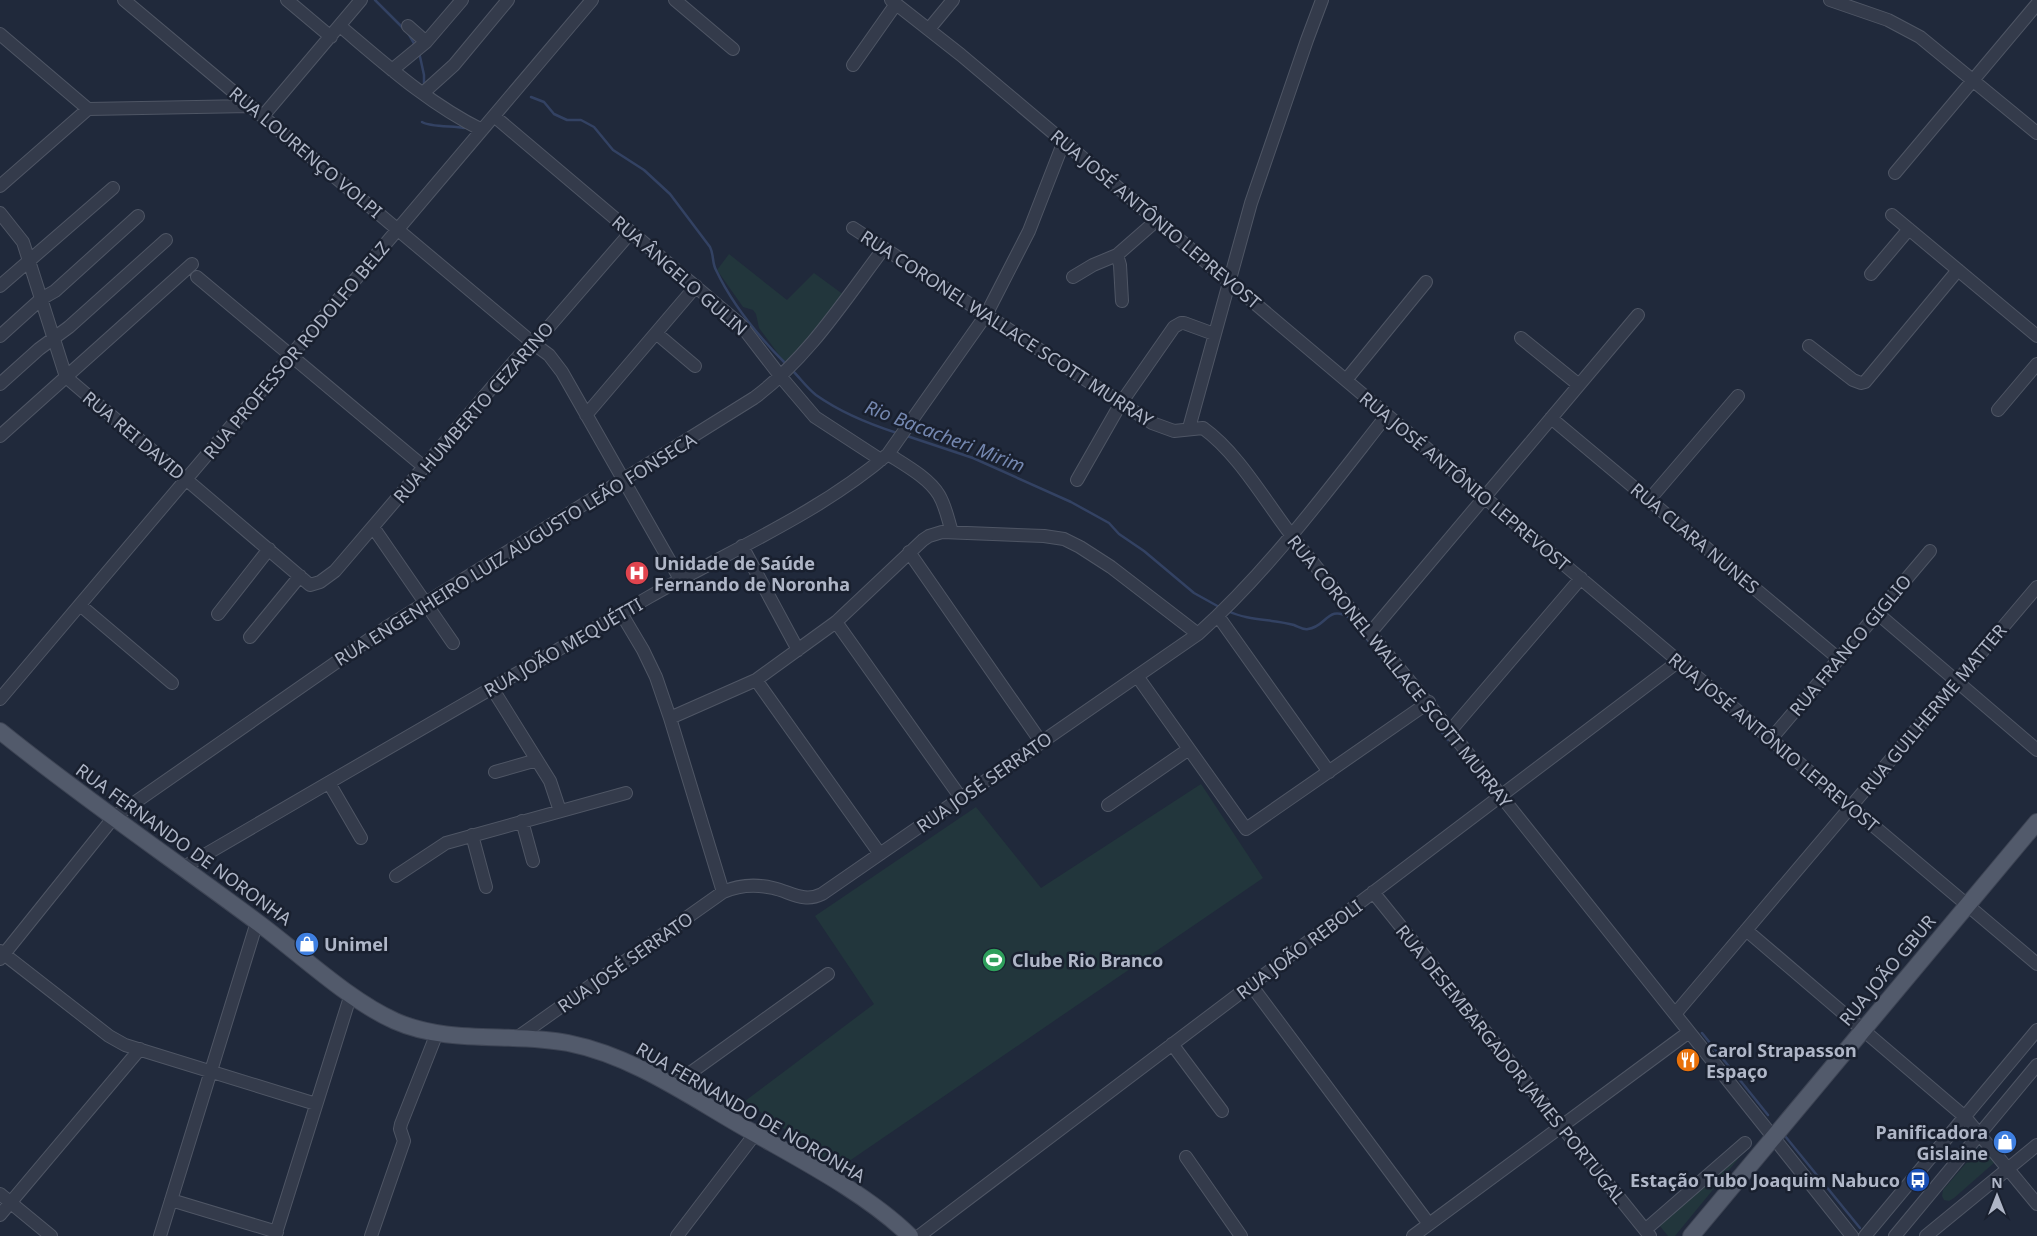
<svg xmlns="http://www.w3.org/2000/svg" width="2037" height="1236" font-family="'Noto Sans',sans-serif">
  <rect width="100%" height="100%" fill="#20293b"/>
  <!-- green -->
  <path fill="#22363c" d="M729 254 787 300 814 273 844 295 805 344 785 363 759 328 756 314 753 310 743 307 717 270Z
    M1201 784 1263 878 839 1168 745 1101 874 1004 815 916 976 807 1041 888Z
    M1980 1147 1995 1162 1954 1198 1949 1201 1944 1200 1942 1196 1943 1190Z
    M1743 1153 1675 1236H1668L1659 1225Z"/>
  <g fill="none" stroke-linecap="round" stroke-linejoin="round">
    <!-- stream -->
    <path stroke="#334263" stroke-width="2.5" d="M375 0 404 29
      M408 33 415 45
      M419 52 424 75V84
      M531 97 544 102 554 114 567 120H581L594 127 613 150 644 170 670 194 710 247C714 255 712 263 716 270 732 304 760 338 786 364
      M422 122C429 127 453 126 464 128
      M792 370C800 378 807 388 816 395 840 412 869 424 897 433
      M907 436 973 458 1071 502 1109 523 1119 534 1144 551 1194 593 1221 608
      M1228 611C1248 621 1273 619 1294 625 1299 627 1303 630 1308 629 1327 627 1327 604 1350 618L1418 703
      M1423 709 1448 740
      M1702 1033 1768 1115
      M1785 1136 1860 1228"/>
    <!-- minor casing -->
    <g stroke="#4f5665" stroke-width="14">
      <path id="minor" d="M124 0 534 344 549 355 562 372 680 579
        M287 0 331 37
        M675 0 733 49
        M891 0 961 55 2037 964
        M1830 0 1888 20 1920 37 2037 133
        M340 26C385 64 429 104 482 130
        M408 26 426 42
        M929 29 953 0
        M0 34 88 109
        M853 65 896 4
        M392 70 426 42 462 0
        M423 93 454 65 508 0
        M263 116 361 0
        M494 116 741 325 781 377 815 417 881 460
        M1895 173 2037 4
        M0 186 88 109 250 106
        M0 213 23 242 66 377 310 585 320 582 335 571 518 357 534 344 631 232
        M1892 215 2037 336
        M853 228 1152 423 1174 431 1203 428C1238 453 1265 501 1292 536 1360 624 1434 707 1501 796L1852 1236
        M1117 255 1120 265 1122 301
        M1871 274 1909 229
        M197 277 424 467
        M1073 277 1093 265 1117 255 1157 220
        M0 286 113 188
        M656 333 695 366
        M0 336 41 299 55 291 138 216
        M1521 338 1579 385
        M1809 346 1853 380 1861 383 1865 382 1958 270
        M1346 380 1426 282
        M0 384 39 349 69 327 166 240
        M1998 410 2037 364
        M586 415 696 286
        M1551 418 1839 659
        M1189 428 1251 203 1307 40 1322 0
        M0 436 192 264
        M888 454C905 465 929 478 939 495 946 507 948 520 952 532
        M1077 480 1121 403 1174 327 1181 323H1184L1214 334
        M1649 500 1738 396
        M373 527 453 643
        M742 546 798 650
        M909 552 1041 742
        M80 605 172 683
        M621 613 643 650 656 677 670 718 723 892
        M1877 613 2037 750
        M218 614 269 549
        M1218 616 1329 772
        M836 622 961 798
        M1371 632 1638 315
        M250 637 300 576
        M1137 676 1246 829 1429 702
        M756 680 880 854
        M492 688 550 781 560 811
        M0 699 592 0
        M670 718 756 680 836 622 923 540 929 536 942 532 1044 536 1064 539 1080 547 1111 567 1198 634
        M1451 730 1581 578
        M1771 739 1930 551
        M495 772 537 760
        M329 783 361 838
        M1108 805 1189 749
        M522 821 533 861
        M472 835 486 887
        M184 867C339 777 493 686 649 597 729 551 818 514 888 454L986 315 1029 231 1064 141
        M396 876 446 843 626 793
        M1373 892 1650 1236
        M1746 930 1965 1117 2037 1204
        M0 951 109 1036 125 1045 316 1104
        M0 959 114 817 387 627 754 398C808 358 844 301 884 248
        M1251 985 1429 1224
        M1675 1014 2037 587
        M518 1037 723 892C739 885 756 884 773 888 791 892 804 903 822 894L1198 634C1270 569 1328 490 1387 415
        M1172 1044 1222 1111
        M672 1086 828 974
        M1186 1157 1241 1236
        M0 1194 51 1236
        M171 1200 277 1232
        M0 1215 140 1049
        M1645 1230 1745 1143
        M160 1236 257 922
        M275 1236 351 994
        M371 1236 404 1141 400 1129 401 1124 437 1033
        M677 1236 755 1134
        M919 1236 1679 661
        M1413 1236 1689 1032
        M1865 1236 2037 1030
        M1895 1236 2037 1065
        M1926 1236 2037 1145"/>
    </g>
    <!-- major casing -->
    <g stroke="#3d4454" stroke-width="18">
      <path id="major" d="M0 731C83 798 171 858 257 922 299 953 348 1000 395 1021 449 1045 511 1032 568 1043 633 1056 689 1096 745 1128 799 1159 866 1193 910 1236
        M1691 1236 2037 822"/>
    </g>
    <!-- minor -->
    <use href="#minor" stroke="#343b4b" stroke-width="12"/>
    <!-- major -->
    <use href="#major" stroke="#525a6b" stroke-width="16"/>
  </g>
  <!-- icons -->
  <defs>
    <g id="hospital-disc" transform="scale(1.25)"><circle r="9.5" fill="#e0444e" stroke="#19202f"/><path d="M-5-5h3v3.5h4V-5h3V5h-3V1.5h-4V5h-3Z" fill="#fff"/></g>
    <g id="shop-disc" transform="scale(1.25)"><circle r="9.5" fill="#3f7fe0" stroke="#19202f"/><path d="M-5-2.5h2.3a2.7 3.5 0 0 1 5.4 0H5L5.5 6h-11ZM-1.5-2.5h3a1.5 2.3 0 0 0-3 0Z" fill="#fff"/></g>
    <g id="stadium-disc" transform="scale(1.25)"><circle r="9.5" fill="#2e9e5b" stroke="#19202f"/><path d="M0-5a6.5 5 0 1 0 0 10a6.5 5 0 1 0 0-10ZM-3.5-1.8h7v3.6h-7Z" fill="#fff"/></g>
    <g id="restaurant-disc" transform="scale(1.25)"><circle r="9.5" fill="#e8710a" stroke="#19202f"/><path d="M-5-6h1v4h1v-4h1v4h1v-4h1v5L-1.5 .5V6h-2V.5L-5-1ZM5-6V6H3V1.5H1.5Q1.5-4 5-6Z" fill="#fff"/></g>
    <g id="bus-disc" transform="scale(1.25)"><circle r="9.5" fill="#1a4fb4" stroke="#19202f"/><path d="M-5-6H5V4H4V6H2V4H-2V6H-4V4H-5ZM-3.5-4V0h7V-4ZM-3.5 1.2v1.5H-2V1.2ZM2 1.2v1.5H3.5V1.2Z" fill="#fff"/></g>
  </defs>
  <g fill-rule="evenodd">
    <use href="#hospital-disc" x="637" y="573"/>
    <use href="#shop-disc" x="307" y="944"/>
    <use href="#stadium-disc" x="994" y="960"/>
    <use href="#restaurant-disc" x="1688" y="1060"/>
    <use href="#shop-disc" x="2005" y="1142"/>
    <use href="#bus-disc" x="1918" y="1180"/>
  </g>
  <g text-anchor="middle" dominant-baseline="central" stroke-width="5" stroke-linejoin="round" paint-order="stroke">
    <!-- street labels -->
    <g font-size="18" fill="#afb6c7" stroke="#19202f">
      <text transform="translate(306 152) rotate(40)">RUA LOURENÇO VOLPI</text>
      <text transform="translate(1156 219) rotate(40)">RUA JOSÉ ANTÔNIO LEPREVOST</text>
      <text transform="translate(680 275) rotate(41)">RUA ÂNGELO GULIN</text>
      <text transform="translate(1007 328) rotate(33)">RUA CORONEL WALLACE SCOTT MURRAY</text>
      <text transform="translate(296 350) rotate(-50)">RUA PROFESSOR RODOLFO BELZ</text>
      <text transform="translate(473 412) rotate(-49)">RUA HUMBERTO CEZARINO</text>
      <text transform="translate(134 435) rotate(40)">RUA REI DAVID</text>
      <text transform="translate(1465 481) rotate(40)">RUA JOSÉ ANTÔNIO LEPREVOST</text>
      <text transform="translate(1695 538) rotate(40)">RUA CLARA NUNES</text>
      <text transform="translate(515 549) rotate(-32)">RUA ENGENHEIRO LUIZ AUGUSTO LEÃO FONSECA</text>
      <text transform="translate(1850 645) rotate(-50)">RUA FRANCO GIGLIO</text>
      <text transform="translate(563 647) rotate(-30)">RUA JOÃO MEQUÉTTI</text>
      <text transform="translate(1400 671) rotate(51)">RUA CORONEL WALLACE SCOTT MURRAY</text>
      <text transform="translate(1933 709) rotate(-50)">RUA GUILHERME MATTER</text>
      <text transform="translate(1774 742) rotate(40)">RUA JOSÉ ANTÔNIO LEPREVOST</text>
      <text transform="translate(984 782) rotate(-35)">RUA JOSÉ SERRATO</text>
      <text transform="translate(184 844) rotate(36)">RUA FERNANDO DE NORONHA</text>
      <text transform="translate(1299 949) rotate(-37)">RUA JOÃO REBOLI</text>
      <text transform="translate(625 962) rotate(-35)">RUA JOSÉ SERRATO</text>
      <text transform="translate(1887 970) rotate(-50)">RUA JOÃO GBUR</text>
      <text transform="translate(1511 1064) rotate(51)">RUA DESEMBARGADOR JAMES PORTUGAL</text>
      <text transform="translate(751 1112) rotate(30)">RUA FERNANDO DE NORONHA</text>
    </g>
    <!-- poi labels -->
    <g font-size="18" font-weight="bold" fill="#afb6c7" stroke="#19202f" text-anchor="start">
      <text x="654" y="563">Unidade de Saúde<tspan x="654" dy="21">Fernando de Noronha</tspan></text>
      <text x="324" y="944">Unimel</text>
      <text x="1012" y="960">Clube Rio Branco</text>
      <text x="1706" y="1050">Carol Strapasson<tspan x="1706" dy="21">Espaço</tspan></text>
      <text x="1988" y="1132" text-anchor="end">Panificadora<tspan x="1988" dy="21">Gislaine</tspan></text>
      <text x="1900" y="1180" text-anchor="end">Estação Tubo Joaquim Nabuco</text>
    </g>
    <!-- water labels -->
    <g font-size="19" font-style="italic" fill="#7588b1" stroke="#19202f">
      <text transform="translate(945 436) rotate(21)">Rio Bacacheri Mirim</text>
    </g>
  </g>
  <!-- north arrow -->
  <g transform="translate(1997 1196)" stroke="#19202f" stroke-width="4" paint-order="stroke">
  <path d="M0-4L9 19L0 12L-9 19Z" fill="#afb6c7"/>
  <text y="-8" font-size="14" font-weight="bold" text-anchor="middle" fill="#afb6c7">N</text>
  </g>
</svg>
